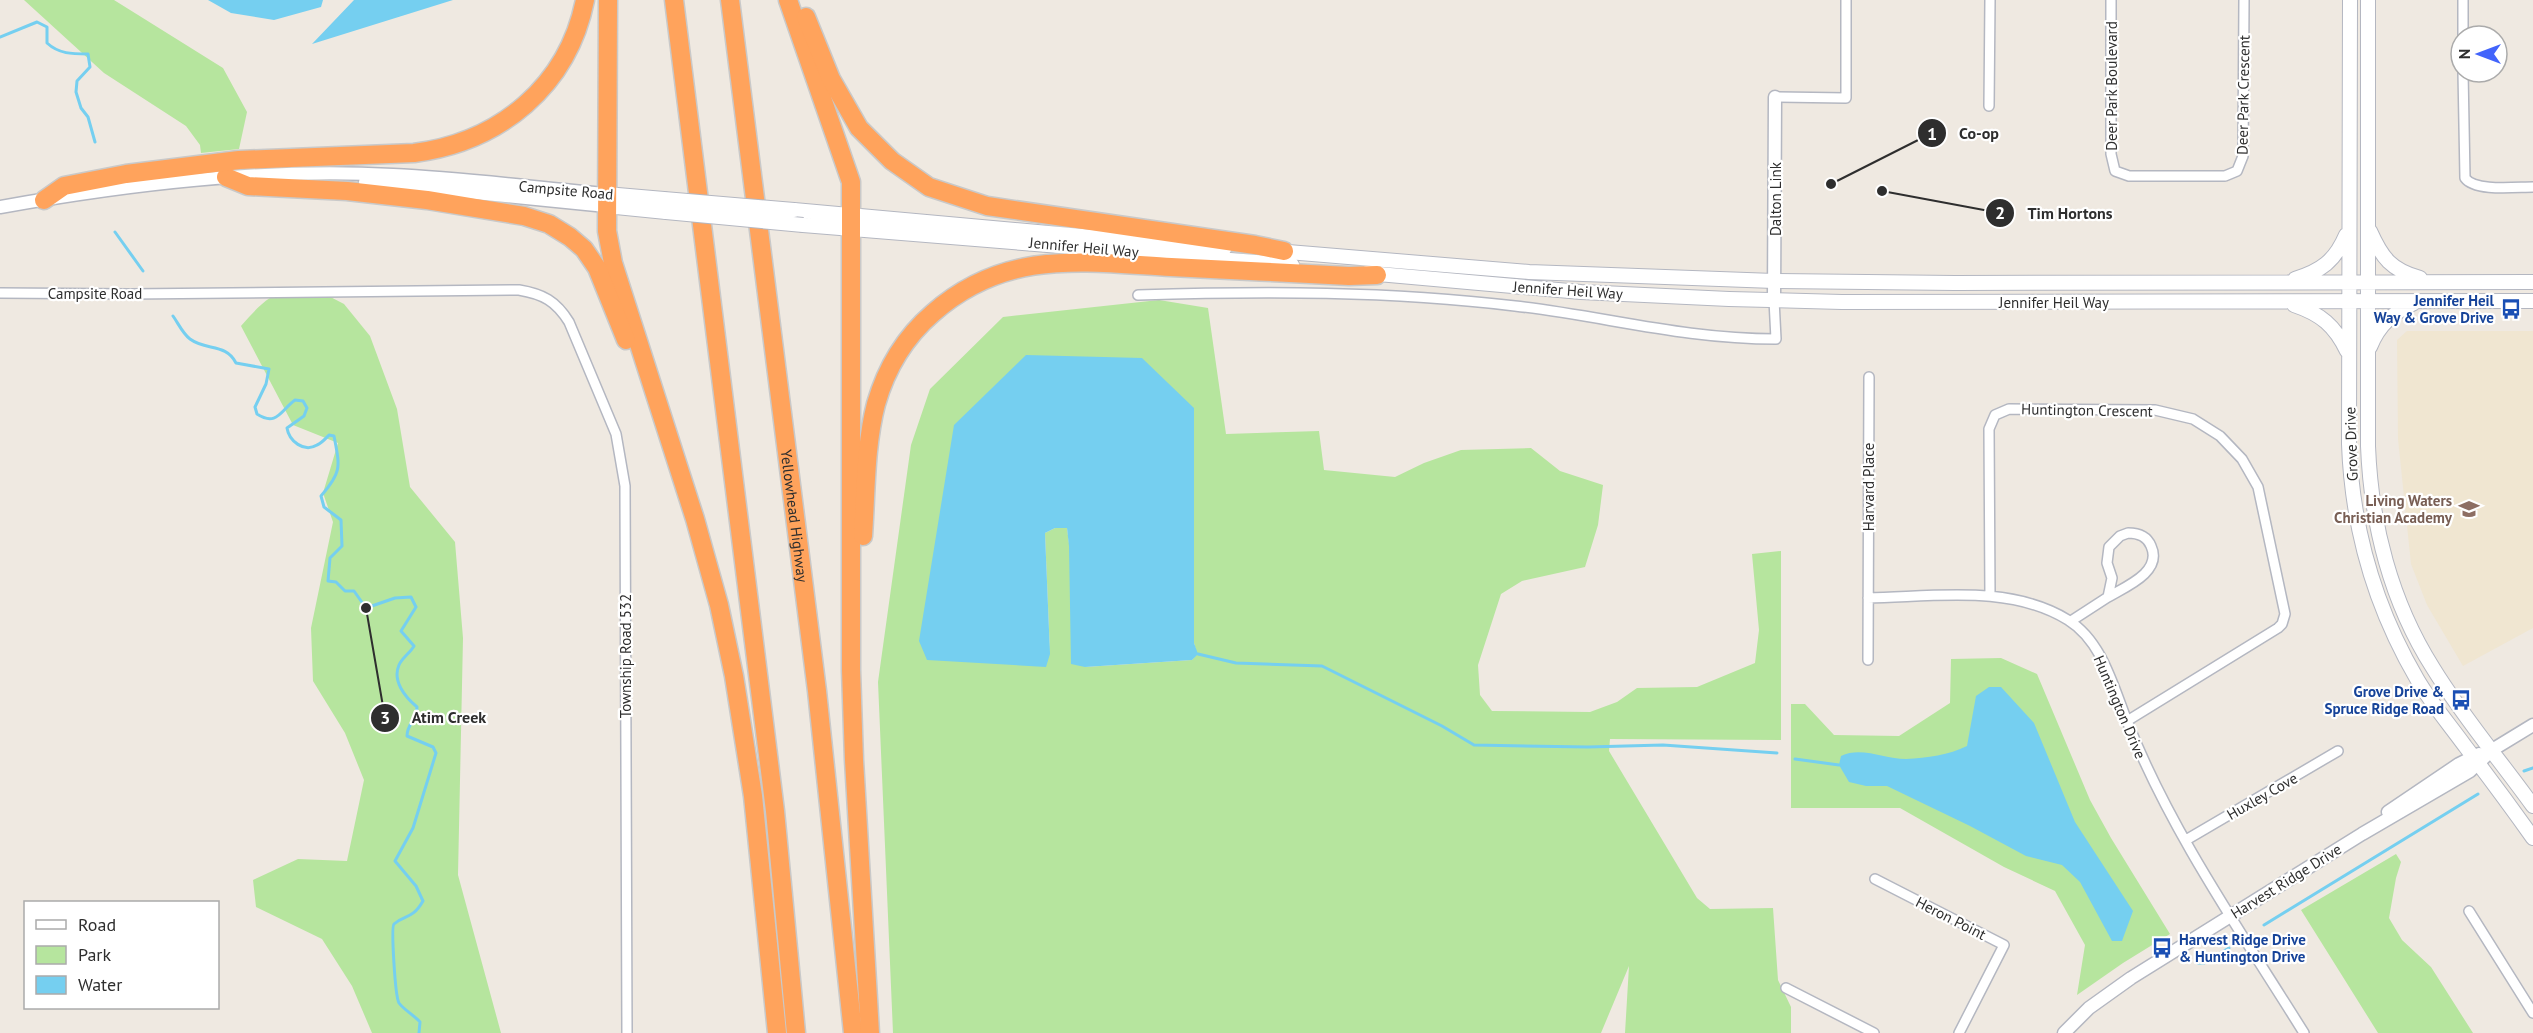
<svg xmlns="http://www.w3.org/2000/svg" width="2533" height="1033" font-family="'PT Sans',sans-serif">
  <rect width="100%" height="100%" fill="#efe9e1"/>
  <!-- education -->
  <path fill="#f0e6d1" d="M2407 331H2533V628L2463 666 2427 605 2411 564 2398 439 2397 340Z"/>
  <!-- green -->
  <path fill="#b6e59e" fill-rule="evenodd" d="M24 0H114L223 68 247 112 239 149 201 153 200 145 186 126 104 73Z
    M315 289 344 304 370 336 397 409 410 487 455 542 463 638 458 875 501 1033H372L352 986 322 939 256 907 253 880 298 859 347 861 364 780 345 733 313 681 311 628 333 522 323 493 338 443 293 425 241 326C268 296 273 290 315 289Z
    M1159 300 1208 308 1226 434 1319 431 1324 470 1395 477 1424 463 1461 450 1531 448 1560 471 1603 485 1598 525 1585 567 1522 581 1501 594 1478 665 1480 695 1492 711 1590 712 1617 702 1637 688 1697 687 1755 663 1759 630 1752 554 1781 551V740L1610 739 1609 751 1697 898 1710 909 1773 908 1778 980 1791 1007V1033H1625L1629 966 1601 1033H893L878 682 911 445 930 389 1003 317ZM1026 355 1194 643 1197 654 1192 660 1085 667 1067 528H1055L1045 533 1050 654Z
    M2001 658 2037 674 2090 800 2111 838 2170 934 2123 963 2077 995 2085 945 2055 891 2004 867 1900 808H1791V704H1805L1834 735 1899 736 1950 703 1951 659Z
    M2396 854 2401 862 2396 878 2389 918 2402 940 2431 967 2473 1033H2378L2301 910Z"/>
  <!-- water -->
  <path fill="#75cff0" d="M208 0H323L321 7 274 20 231 13Z
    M354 0H453L312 44Z
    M1026 355 1142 358 1194 408V643L1198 654 1192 660 1085 667 1071 664 1069 546 1067 528H1055L1045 533 1050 654 1046 667 927 660 919 641 954 425Z
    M1989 687H2001L2034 723 2075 822 2133 911 2122 941H2112L2080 882 2062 865 2026 856 1970 826 1887 786H1866L1849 782 1839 765 1841 756C1861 746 1885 759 1906 759 1927 758 1949 755 1967 746L1976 696Z"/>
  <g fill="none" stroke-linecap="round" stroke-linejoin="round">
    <!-- stream -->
    <path stroke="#75cff0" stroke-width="3" d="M0 37 37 22 47 27V43C59 54 72 54 88 54L90 67 77 81 76 92 81 108 88 117 95 142
      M115 232 143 271
      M173 316C178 323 183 334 190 339 206 351 226 343 236 363L269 369 266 384 255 407 257 414C277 427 281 410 295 400L303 401 307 408 304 416 287 428C289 441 304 453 317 445 322 443 326 438 329 435L334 436C340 467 342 472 321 496L324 507 341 520 342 546 330 558 328 581 336 582 345 591H354L366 608 395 598 411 597 416 607 401 631 414 646C410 653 402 658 399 665 392 681 405 697 417 707 417 721 407 723 407 736L433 747 436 753 413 828 395 861 416 886 423 901C412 920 405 914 394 924 391 927 395 996 399 1003 404 1010 414 1015 420 1022L419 1033
      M1198 654 1236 663 1322 666 1442 726 1474 745 1588 747 1663 745 1777 753
      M1795 759 1839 765
      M2524 771 2533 768
      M2264 925 2478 794
      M2198 963H2204L2229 948"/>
    <!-- minor casing -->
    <g stroke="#b4b7c1" stroke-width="12">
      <path id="minor" d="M2111 0V154L2115 171 2129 176H2225L2237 171 2243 156 2244 0
        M2463 0V36
        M2463 72 2465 178C2475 192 2516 187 2533 187
        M1775 97 1846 98V0
        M1989 106 1990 0
        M0 293 130 294 519 290C543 294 556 301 569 322L616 434 625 486 627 1033
        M1138 295C1264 291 1389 291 1515 306 1604 316 1683 339 1776 339L1774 300
        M2128 533C2138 533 2147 536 2151 546 2163 572 2125 587 2108 597L2112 578 2107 563 2109 547 2120 536Z
        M1990 596 1989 429 1995 415 2009 409 2155 410 2193 419 2220 436 2242 459 2258 487 2285 614 2282 624 2278 628 2127 721
        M1868 598C1933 597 2010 584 2068 620 2102 641 2113 686 2127 721 2171 832 2241 932 2304 1033
        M2071 621 2108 597
        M1868 660 1869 377
        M2186 840 2338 751
        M1875 879 2004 945 1959 1033
        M2469 911 2533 1013
        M1786 988 1874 1033"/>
    </g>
    <!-- tertiary casing -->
    <g stroke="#b4b7c1" stroke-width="15">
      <path id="tertiary" d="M365 182 606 206
        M0 207C130 184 261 168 393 175 464 178 535 188 606 194
        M1774 300 1775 97
        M2388 812 2459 764 2479 754
        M2064 1033 2089 1008 2131 978 2362 834 2470 771 2492 750 2533 725"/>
    </g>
    <!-- secondary casing -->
    <g stroke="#b4b7c1" stroke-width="16">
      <path id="secondary" d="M2350 0 2349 444C2352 527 2375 607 2417 679 2431 703 2449 724 2465 746 2488 776 2511 807 2533 838
        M2368 0V446C2371 524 2391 602 2433 668 2463 717 2500 760 2533 806
        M606 194 664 199
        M606 206 666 212
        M794 210 1224 249
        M803 225 1292 265
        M2370 231C2382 258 2391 270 2420 278
        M1276 251 1529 272 1774 281 1955 283 2533 282
        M1367 273 1581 292 1729 299 1842 302 2533 301
        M2295 279C2321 271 2335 261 2346 235
        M2294 305C2321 314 2335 326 2347 351
        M2370 347C2379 324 2393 313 2414 303"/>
    </g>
    <!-- motorway casing -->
    <g stroke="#c9c9c9" stroke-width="21">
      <g id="motorway">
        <path d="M608 0 607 231 613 263 695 519 719 605 734 676 753 796 777 1033"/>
        <path d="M674 0 775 811 796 1033"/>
        <path id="s1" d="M730 0 817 691 853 1033"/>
        <path d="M788 0 851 182V670L854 760 870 1033"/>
        <path d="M806 17 831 79 859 128 892 161 929 187 987 206 1255 245 1284 251"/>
        <path d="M226 177 248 186 347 191 427 200 524 216 549 224 570 237 584 249 597 268 626 340"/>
        <path d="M44 200 64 186 126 174 239 160 414 153C500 142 568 86 585 0"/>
        <path d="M863 536C866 493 865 446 876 404 886 369 905 337 933 313 1006 249 1082 262 1171 267 1230 270 1290 273 1349 276L1377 275"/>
      </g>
    </g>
    <!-- minor -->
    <use href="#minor" stroke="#fff" stroke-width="9"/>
    <!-- tertiary -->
    <use href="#tertiary" stroke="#fff" stroke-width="12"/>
    <!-- secondary -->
    <use href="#secondary" stroke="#fff" stroke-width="14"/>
    <!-- motorway -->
    <use href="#motorway" stroke="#ffa35c" stroke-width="18"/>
    <!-- secondary-bridge casing -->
    <g stroke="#b4b7c1" stroke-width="16" stroke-linecap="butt">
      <path id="secondary-bridge" d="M664 199 794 210
        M666 212 803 225"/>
    </g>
    <!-- secondary-bridge -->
    <use href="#secondary-bridge" stroke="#fff" stroke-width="14"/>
  </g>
  <!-- icons -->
  <defs>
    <g id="bus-bare" transform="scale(1.62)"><path d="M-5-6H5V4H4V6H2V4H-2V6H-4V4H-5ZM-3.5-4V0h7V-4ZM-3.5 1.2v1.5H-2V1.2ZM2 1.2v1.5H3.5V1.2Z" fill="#1a4fb4" stroke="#fff" stroke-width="2.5" paint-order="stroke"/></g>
    <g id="school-bare" transform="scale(1.62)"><path d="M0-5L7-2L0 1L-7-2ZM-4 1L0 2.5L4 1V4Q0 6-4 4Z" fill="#8d6e63" stroke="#fff" stroke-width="2.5" paint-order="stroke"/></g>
  </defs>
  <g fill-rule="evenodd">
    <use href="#bus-bare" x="2511" y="309"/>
    <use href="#school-bare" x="2469" y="509"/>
    <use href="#bus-bare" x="2461" y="700"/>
    <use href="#bus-bare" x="2162" y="948"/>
  </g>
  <g text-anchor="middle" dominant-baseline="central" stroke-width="4.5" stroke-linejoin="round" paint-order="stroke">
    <!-- street labels -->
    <g font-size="15" fill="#2e2e2e" stroke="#fff">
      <text transform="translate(2111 86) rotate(-90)">Deer Park Boulevard</text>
      <text transform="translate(2243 95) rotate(-89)">Deer Park Crescent</text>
      <text transform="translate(566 190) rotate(5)">Campsite Road</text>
      <text transform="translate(1775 199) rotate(-90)">Dalton Link</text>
      <text transform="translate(1084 247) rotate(5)">Jennifer Heil Way</text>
      <text transform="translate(1568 290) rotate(4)">Jennifer Heil Way</text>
      <text x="95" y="293">Campsite Road</text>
      <text x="2054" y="302">Jennifer Heil Way</text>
      <text transform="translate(2087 410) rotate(1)">Huntington Crescent</text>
      <text transform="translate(2351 444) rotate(-92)">Grove Drive</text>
      <text transform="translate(1868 487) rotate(-90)">Harvard Place</text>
      <text stroke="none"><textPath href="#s1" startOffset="520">Yellowhead Highway</textPath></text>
      <text transform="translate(625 656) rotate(-90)">Township Road 532</text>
      <text transform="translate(2120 707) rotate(67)">Huntington Drive</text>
      <text transform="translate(2262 796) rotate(-30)">Huxley Cove</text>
      <text transform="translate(2286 881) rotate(-32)">Harvest Ridge Drive</text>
      <text transform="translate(1951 918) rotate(27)">Heron Point</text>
    </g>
    <!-- transit labels -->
    <g font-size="15" font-weight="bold" fill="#164399" stroke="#fff" text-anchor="end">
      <text x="2494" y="300">Jennifer Heil<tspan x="2494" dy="17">Way &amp; Grove Drive</tspan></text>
      <text x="2444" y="691">Grove Drive &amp;<tspan x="2444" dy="17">Spruce Ridge Road</tspan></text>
      <text x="2179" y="939" text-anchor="start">Harvest Ridge Drive<tspan x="2179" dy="17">&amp; Huntington Drive</tspan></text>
    </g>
    <!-- education labels -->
    <g font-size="15" font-weight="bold" fill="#785e54" stroke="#fff" text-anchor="end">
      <text x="2452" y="500">Living Waters<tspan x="2452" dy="17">Christian Academy</tspan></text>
    </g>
  </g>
  <!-- callouts -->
  <path fill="none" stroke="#2e2e2e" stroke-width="2" d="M1831 184L1932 133M1882 191L2000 213M366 608L385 718"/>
  <g fill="#2e2e2e" stroke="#fff" stroke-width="2">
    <circle cx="1831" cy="184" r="6"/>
    <circle cx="1882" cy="191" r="6"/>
    <circle cx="366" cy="608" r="6"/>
    <circle cx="1932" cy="133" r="15"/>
    <circle cx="2000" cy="213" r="15"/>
    <circle cx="385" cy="718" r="15"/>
  </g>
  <g font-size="18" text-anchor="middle" font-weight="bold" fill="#fff">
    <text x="1932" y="140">1</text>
    <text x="2000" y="219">2</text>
    <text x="385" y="724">3</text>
  </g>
  <g font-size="16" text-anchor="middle" font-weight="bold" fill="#2e2e2e" stroke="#fff" stroke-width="4.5" stroke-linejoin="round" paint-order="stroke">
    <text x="1979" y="139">Co-op</text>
    <text x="2070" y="219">Tim Hortons</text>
    <text x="449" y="723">Atim Creek</text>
  </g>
  <!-- legend -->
  <rect x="24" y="901" width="195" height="108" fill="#ffffff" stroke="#ababab" stroke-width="1.5"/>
  <rect x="36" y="920" width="30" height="9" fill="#ffffff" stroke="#ababab" stroke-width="1.5"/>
  <text x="78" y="931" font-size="18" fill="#2e2e2e">Road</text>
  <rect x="36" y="946" width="30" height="18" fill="#b6e59e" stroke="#ababab" stroke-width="1.5"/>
  <text x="78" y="961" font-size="18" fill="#2e2e2e">Park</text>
  <rect x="36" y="976" width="30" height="18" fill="#75cff0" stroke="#ababab" stroke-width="1.5"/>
  <text x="78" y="991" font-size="18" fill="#2e2e2e">Water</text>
  <!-- north arrow -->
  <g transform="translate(2479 54) rotate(270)"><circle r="28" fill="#ffffff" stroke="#ababab" stroke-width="1.5"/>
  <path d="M0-4.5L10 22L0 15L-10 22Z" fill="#4264fb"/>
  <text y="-9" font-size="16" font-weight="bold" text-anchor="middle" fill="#2e2e2e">N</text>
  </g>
</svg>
